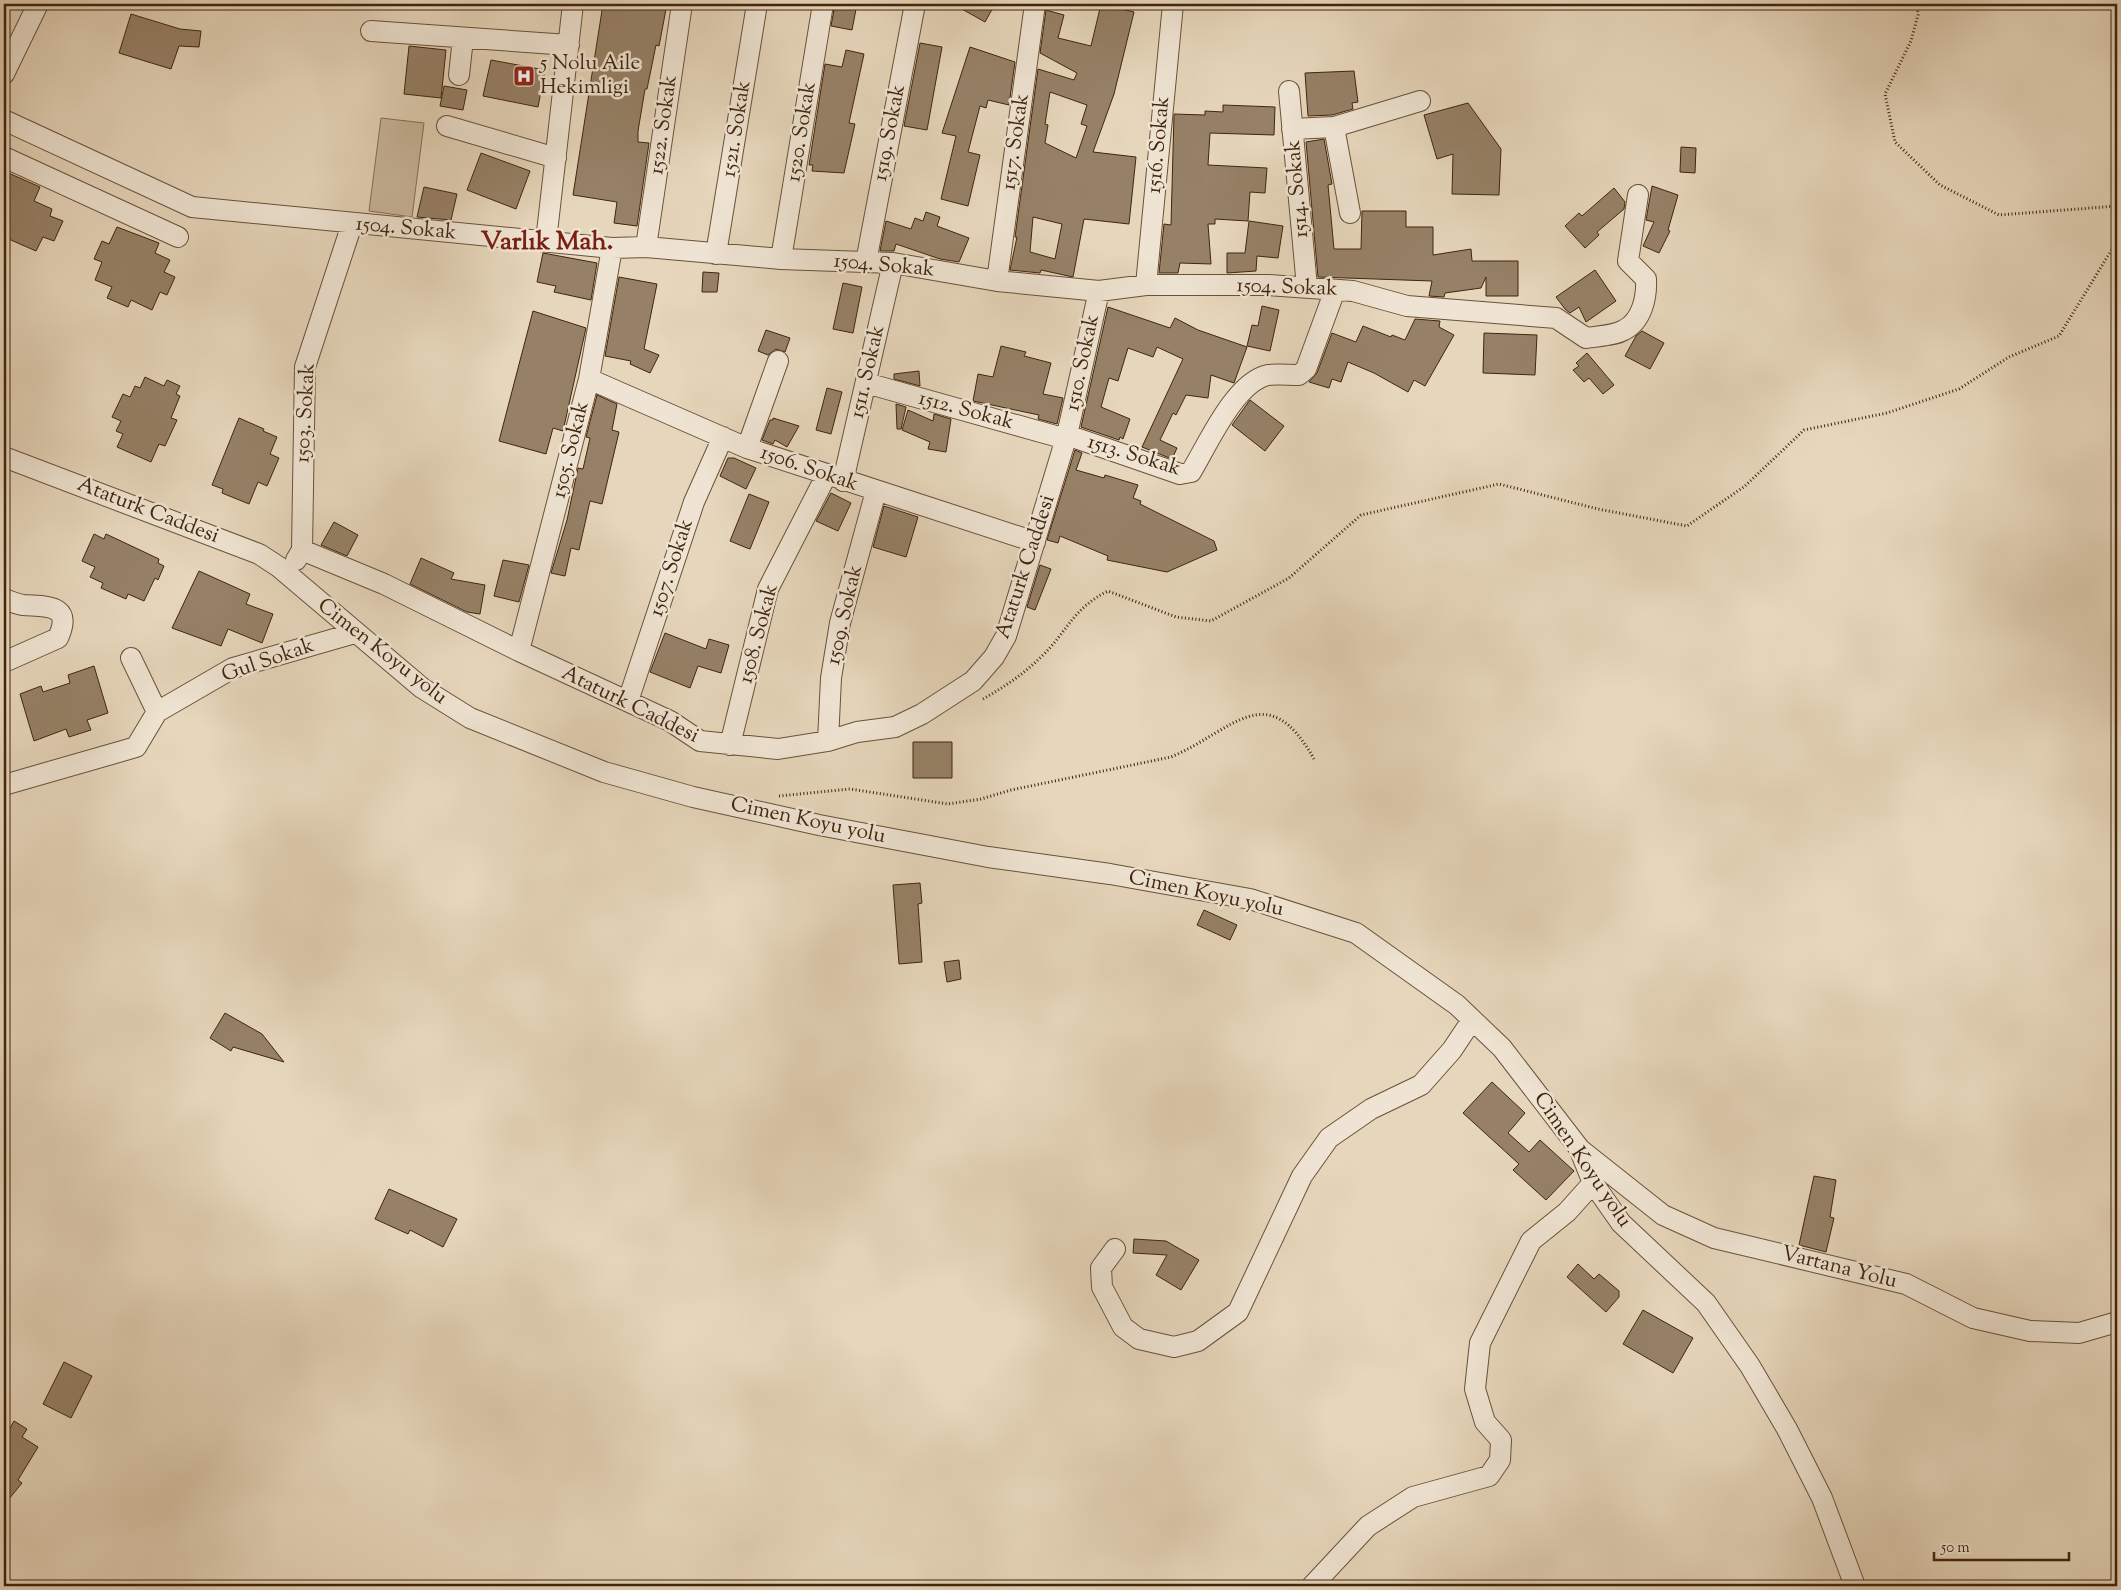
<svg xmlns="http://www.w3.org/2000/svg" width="2121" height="1590" font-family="'Sorts Mill Goudy',serif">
  <rect width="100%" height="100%" fill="#e6d6bb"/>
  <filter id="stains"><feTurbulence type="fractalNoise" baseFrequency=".004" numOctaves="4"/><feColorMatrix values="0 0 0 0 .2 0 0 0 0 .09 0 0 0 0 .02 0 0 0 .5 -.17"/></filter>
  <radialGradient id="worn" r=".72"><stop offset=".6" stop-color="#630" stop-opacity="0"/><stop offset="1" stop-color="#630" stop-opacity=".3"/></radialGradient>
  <!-- green -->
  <path fill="#cab89d" stroke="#856e55" d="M381 118 424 123 412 217 369 211Z"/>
  <!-- building -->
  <path fill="#968167" stroke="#40250d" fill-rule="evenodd" d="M603 4H667L659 46 656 45 647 89H645L638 131V142L649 143 637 226 614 223 617 202 573 195Z
    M835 4H857L852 30 831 26Z
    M953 4H995L985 22Z
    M1101 4 1134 12 1114 94 1093 152 1136 157 1129 224 1084 219 1073 277 1041 270 1040 273 1010 270 1017 237H1015L1038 69 1074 80 1077 73 1040 53 1046 10 1064 15 1058 38 1091 46ZM1050 92 1087 105 1081 124 1087 126 1076 158 1045 143 1048 125 1045 124ZM1033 217 1062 224 1055 259 1030 252Z
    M131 14 180 29 201 31 199 47 179 46 171 69 119 53Z
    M920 43 942 47 927 130 904 126Z
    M409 46 446 50 441 98 404 94Z
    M970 47 1015 62 1009 105 988 100 986 108 980 106 968 152 980 155 968 206 941 199 956 136 942 133Z
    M846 50 864 54 849 123 855 124 844 173 812 171 813 165H809L825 64 842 67Z
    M491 60 545 70 538 107 483 96Z
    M1354 71 1358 102 1352 103 1353 109 1332 115 1308 116 1305 73Z
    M444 86 467 90 463 110 440 106Z
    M1468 103 1501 149 1499 195 1452 194 1453 154 1437 159 1424 115Z
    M1223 105 1275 107 1274 135 1210 133 1208 165 1267 168 1265 193 1250 192 1248 221 1215 219V224H1208L1211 264 1180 263 1178 273H1159L1164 224 1171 225 1174 114 1205 115V111L1223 112Z
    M1324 139 1332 184 1328 185 1334 249H1361L1362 211H1406V227H1433V255L1471 249 1472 261H1518V296H1486V277L1481 288 1445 293 1444 297 1429 296 1432 281 1318 277 1306 142Z
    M1681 147 1696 148 1695 173 1680 172Z
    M481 153 530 171 516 209 467 190Z
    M4 171 40 187 34 201 52 209 50 216 63 221 54 241 43 237 36 251 4 237Z
    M1652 186 1678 195 1668 230 1670 231 1659 253 1643 246 1654 222 1646 220Z
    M424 187 457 194 451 220 417 217Z
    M1614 188 1625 202 1624 209 1597 232 1599 235 1585 248 1565 226 1579 213 1582 216Z
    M926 212 940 217 937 226 969 238 959 262 940 259 896 244 894 251H880L886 221 911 229 915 218 923 221Z
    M1249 221 1283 226 1278 258 1257 256 1256 271 1227 273V253H1245Z
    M117 227 159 243 155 253 170 260 164 272 175 277 167 295 160 292 152 310 131 300 128 307 107 298 112 287 95 280 102 262 94 259 102 241 109 244Z
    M543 253 597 263 591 300 554 292 556 286 537 282Z
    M1595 270 1616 301 1586 322 1579 307 1570 313 1565 309 1556 297Z
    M703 272 719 273 717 292H702Z
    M619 277 657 284 644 349 659 355 650 373 630 364 631 361 605 356Z
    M843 283 862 287 853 333 833 329Z
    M1262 306 1279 310 1270 351 1247 346 1252 325 1258 326Z
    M1108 307 1170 328 1175 318 1198 330 1247 347 1234 383 1211 375 1208 398 1186 395 1176 415 1173 413 1160 440 1177 448 1172 459 1142 447 1183 359 1157 347 1153 357 1128 348 1118 381 1109 378 1101 407 1130 419 1123 439 1120 437 1119 440 1081 427Z
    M533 311 586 328 563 431 553 428 546 454 499 441Z
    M1415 319 1440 321 1439 327 1454 335 1425 386 1414 380 1408 392 1374 373 1348 362 1341 382 1332 379 1329 388 1309 382 1317 373 1332 333 1356 342 1363 326 1391 337 1392 335 1405 340Z
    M766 330 790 338 785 352 776 349 768 355 758 351Z
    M1642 331 1664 343 1650 369 1625 356 1636 336Z
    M1484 333 1537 335 1535 375 1483 373Z
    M1001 346 1026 352 1024 356 1051 363 1043 394 1063 398 1057 424 1038 419 1039 415 973 401 978 374 993 377Z
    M1587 353 1614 385 1603 394 1589 378 1584 382 1573 370 1579 366 1576 363Z
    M919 371 920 386 894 379V374Z
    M145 377 164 386 167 380 180 386 176 394 180 396 171 418 177 420 165 446 159 444 151 462 117 447 123 434 116 431 121 421 112 417 123 394 130 397 135 386 140 388Z
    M827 388 842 392 831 434 816 430Z
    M597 395 617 404 612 430 619 432 602 504 590 501 579 550 571 548 565 576 551 573 567 520 578 468 583 469 590 438 586 437Z
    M1250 400 1284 426 1265 451 1232 425Z
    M896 404 906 407 901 429H897Z
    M908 410 933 421 934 414 951 419 946 452 928 449 930 442 902 430Z
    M239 418 264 429 263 431 277 437 270 454 279 458 267 486 258 482 249 504 222 493 223 489 212 485Z
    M773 418 799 426 787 447 775 440 773 444 762 440 770 420H773Z
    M1075 450 1082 453 1076 470 1104 478 1105 475 1138 485 1133 498 1141 501 1140 504 1214 541 1217 550 1167 572 1107 560 1108 556 1060 536 1058 543 1047 540Z
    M728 458H734L756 468 746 489 720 476Z
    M831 493 851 503 838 531 816 521Z
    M749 494 769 502 750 549 747 548 730 541Z
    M884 506 918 517 906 557 873 547Z
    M334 522 358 535 347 556 321 545Z
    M94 534 104 539 106 534 159 559 158 563 164 566 158 580 155 578 144 601 128 594 126 599 101 588 103 583 90 577 95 567 82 561Z
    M421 558 454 573 451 579 485 585 480 614 467 612 410 584Z
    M503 560 529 565 519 602 494 596Z
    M1040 565 1051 569 1035 610 1027 607Z
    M199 571 250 594 246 604 273 614 262 643 228 629 221 646 172 628Z
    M665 633 706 649 709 639 729 645 721 673 698 666 690 688 650 672Z
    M94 666 108 713 87 720 91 730 69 737 66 729 34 741 20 694 41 686 43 692 70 683 68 675Z
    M913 742H952V778H913Z
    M920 883 922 903 918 904 922 962 899 964 893 885Z
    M1204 910 1237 925 1230 940 1197 925Z
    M959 960 961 979 947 982 944 962Z
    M225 1013 262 1034 284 1062 233 1047 231 1051 210 1038Z
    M1492 1082 1525 1113 1508 1133 1529 1152 1540 1140 1574 1171 1546 1200 1513 1170 1519 1164 1463 1113Z
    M1814 1176 1836 1180 1830 1217 1834 1218 1826 1252 1799 1245Z
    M389 1189 457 1219 443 1247 410 1230 408 1234 375 1219Z
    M1134 1239 1166 1241 1199 1260 1181 1290 1156 1275 1167 1255 1133 1253Z
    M1578 1264 1594 1279 1599 1274 1619 1291V1297L1606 1312 1567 1277Z
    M1643 1310 1693 1338 1673 1373 1623 1344Z
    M64 1362 92 1376 71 1418 43 1404Z
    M14 1421 27 1429 22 1437 38 1447 18 1480 22 1483 4 1505V1439Z"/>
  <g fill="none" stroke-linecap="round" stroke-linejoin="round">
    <!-- minor casing -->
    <g stroke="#6a5138" stroke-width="22">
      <path id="minor" d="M371 31 569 45
        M4 74 38 4
        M459 75 463 38
        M1289 91 1307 287
        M4 120 192 207 612 248 646 247 781 259 893 263 997 281 1099 291 1146 285H1268L1353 291 1407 306 1556 318 1586 338C1597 336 1614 336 1624 330 1642 321 1647 297 1646 279L1628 261 1638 195
        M447 126 556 158
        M1334 127 1350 213
        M1292 129 1334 127 1420 101
        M4 157 178 237
        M546 241 573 4
        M646 247 682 4
        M716 254 757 4
        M781 259 823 4
        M866 262 915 4
        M997 281 1035 4
        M1146 285 1173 4
        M589 379 747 448 1035 542
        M866 383 1066 439
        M1067 435 1180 474 1191 472C1208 444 1235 382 1268 375 1278 374 1289 375 1299 375L1306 369 1335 290
        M747 448 778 361
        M4 457 259 554 279 567 422 688 470 718 604 772 693 797 819 825 988 857 1110 874 1250 899 1356 933 1457 1005 1502 1048 1579 1148 1593 1183 1621 1223 1706 1303 1750 1366 1787 1429 1822 1498 1855 1586
        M843 481 893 263
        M302 550 384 584 519 651 670 721 700 741 778 749 828 741 857 732 895 727 922 714 973 681 994 657 1006 636 1067 435 1099 291
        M296 560 302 550 305 367 352 224
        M4 599C10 601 16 604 23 605 45 607 74 603 58 638L4 662
        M519 651 589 379 612 248
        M131 658 157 712
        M628 701 694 502 723 437
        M828 741 831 678 840 623 876 491
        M730 745 768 589 827 474
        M4 785 136 747 157 712 233 668 355 633
        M1581 1150 1663 1215 1714 1238 1906 1284 1973 1318 2030 1331 2079 1333 2117 1322
        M1115 1249 1101 1268 1102 1287 1123 1327 1139 1339 1174 1347 1198 1341 1238 1312 1302 1176 1329 1138 1371 1109 1421 1085 1452 1050 1472 1020
        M1312 1586 1368 1526 1413 1497 1489 1476 1500 1460 1501 1440 1485 1422 1475 1389 1480 1343 1531 1241 1567 1212 1593 1183"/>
    </g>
    <!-- path -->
    <path stroke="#40250d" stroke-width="3" stroke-dasharray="1 2.5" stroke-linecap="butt" d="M1917 4 1918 15 1911 41 1885 94 1895 142 1940 185 1999 215 2117 206
      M983 699C1004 687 1024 674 1042 656 1068 631 1072 609 1108 591L1176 617 1211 621 1289 578 1361 515 1499 484 1598 509 1687 526 1745 486 1804 430 1887 413 1959 389 2009 357 2059 336 2117 241
      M779 796 850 789 948 804 981 799 1011 790 1171 757C1233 731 1267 675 1314 759"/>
    <!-- minor -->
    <use href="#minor" stroke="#efe4d3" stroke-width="20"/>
  </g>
  <!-- icons -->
  <defs>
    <g id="hospital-square" transform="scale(1.125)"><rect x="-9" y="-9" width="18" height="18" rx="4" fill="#8f2418" stroke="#efe4d3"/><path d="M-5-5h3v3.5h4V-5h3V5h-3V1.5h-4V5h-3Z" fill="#fff"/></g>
  </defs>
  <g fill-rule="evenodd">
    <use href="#hospital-square" x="524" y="76"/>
  </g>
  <g text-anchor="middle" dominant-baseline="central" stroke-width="5" stroke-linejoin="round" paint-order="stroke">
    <!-- poi labels -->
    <g font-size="21" fill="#40250d" stroke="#efe4d3" text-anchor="start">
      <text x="540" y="64">5 Nolu Aile<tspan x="540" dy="24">Hekimligi</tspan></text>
    </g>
    <!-- street labels -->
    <g font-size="21" fill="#40250d" stroke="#efe4d3">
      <text transform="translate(664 125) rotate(-82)">1522. Sokak</text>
      <text transform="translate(737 129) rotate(-81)">1521. Sokak</text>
      <text transform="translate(802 132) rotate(-81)">1520. Sokak</text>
      <text transform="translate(890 133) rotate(-79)">1519. Sokak</text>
      <text transform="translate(1016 142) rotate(-82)">1517. Sokak</text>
      <text transform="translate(1159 145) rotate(-85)">1516. Sokak</text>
      <text transform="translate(1298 189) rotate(-95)">1514. Sokak</text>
      <text transform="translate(406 229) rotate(5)">1504. Sokak</text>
      <text transform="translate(884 266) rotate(5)">1504. Sokak</text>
      <text transform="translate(1287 288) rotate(2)">1504. Sokak</text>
      <text transform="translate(1083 363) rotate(-78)">1510. Sokak</text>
      <text transform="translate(868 372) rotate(-77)">1511. Sokak</text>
      <text transform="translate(966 411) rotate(15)">1512. Sokak</text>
      <text transform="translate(306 413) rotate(-87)">1503. Sokak</text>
      <text transform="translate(571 450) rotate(-76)">1505. Sokak</text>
      <text transform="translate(1134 456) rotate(17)">1513. Sokak</text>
      <text transform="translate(809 469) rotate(19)">1506. Sokak</text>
      <text transform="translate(148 511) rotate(21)">Ataturk Caddesi</text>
      <text transform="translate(1026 567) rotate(-72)">Ataturk Caddesi</text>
      <text transform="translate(672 568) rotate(-72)">1507. Sokak</text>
      <text transform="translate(845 615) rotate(-77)">1509. Sokak</text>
      <text transform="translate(759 634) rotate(-75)">1508. Sokak</text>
      <text transform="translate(382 652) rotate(38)">Cimen Koyu yolu</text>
      <text transform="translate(268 661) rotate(-19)">Gul Sokak</text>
      <text transform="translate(630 705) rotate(26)">Ataturk Caddesi</text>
      <text transform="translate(808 821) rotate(12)">Cimen Koyu yolu</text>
      <text transform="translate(1206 894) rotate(12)">Cimen Koyu yolu</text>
      <text transform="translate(1582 1160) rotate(56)">Cimen Koyu yolu</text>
      <text transform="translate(1839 1268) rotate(14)">Vartana Yolu</text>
    </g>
    <!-- district labels -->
    <g font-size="26" font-weight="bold" fill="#7a1f14" stroke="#efe4d3">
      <text x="547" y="242">Varlık Mah.</text>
    </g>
  </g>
  <!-- margin -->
  <rect width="2121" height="1590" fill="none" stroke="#e6d6bb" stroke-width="20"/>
  <rect x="5" y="5" width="2111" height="1580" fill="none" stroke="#40250d" stroke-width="2.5"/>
  <rect x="10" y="10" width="2101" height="1570" fill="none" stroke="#40250d"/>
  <!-- scale -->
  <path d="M1934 1552v8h135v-8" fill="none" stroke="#40250d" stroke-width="2.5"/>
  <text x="1941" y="1552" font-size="15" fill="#40250d" stroke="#efe4d3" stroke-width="4" paint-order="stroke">50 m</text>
  <rect width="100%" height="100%" filter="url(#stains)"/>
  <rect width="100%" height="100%" fill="url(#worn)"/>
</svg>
